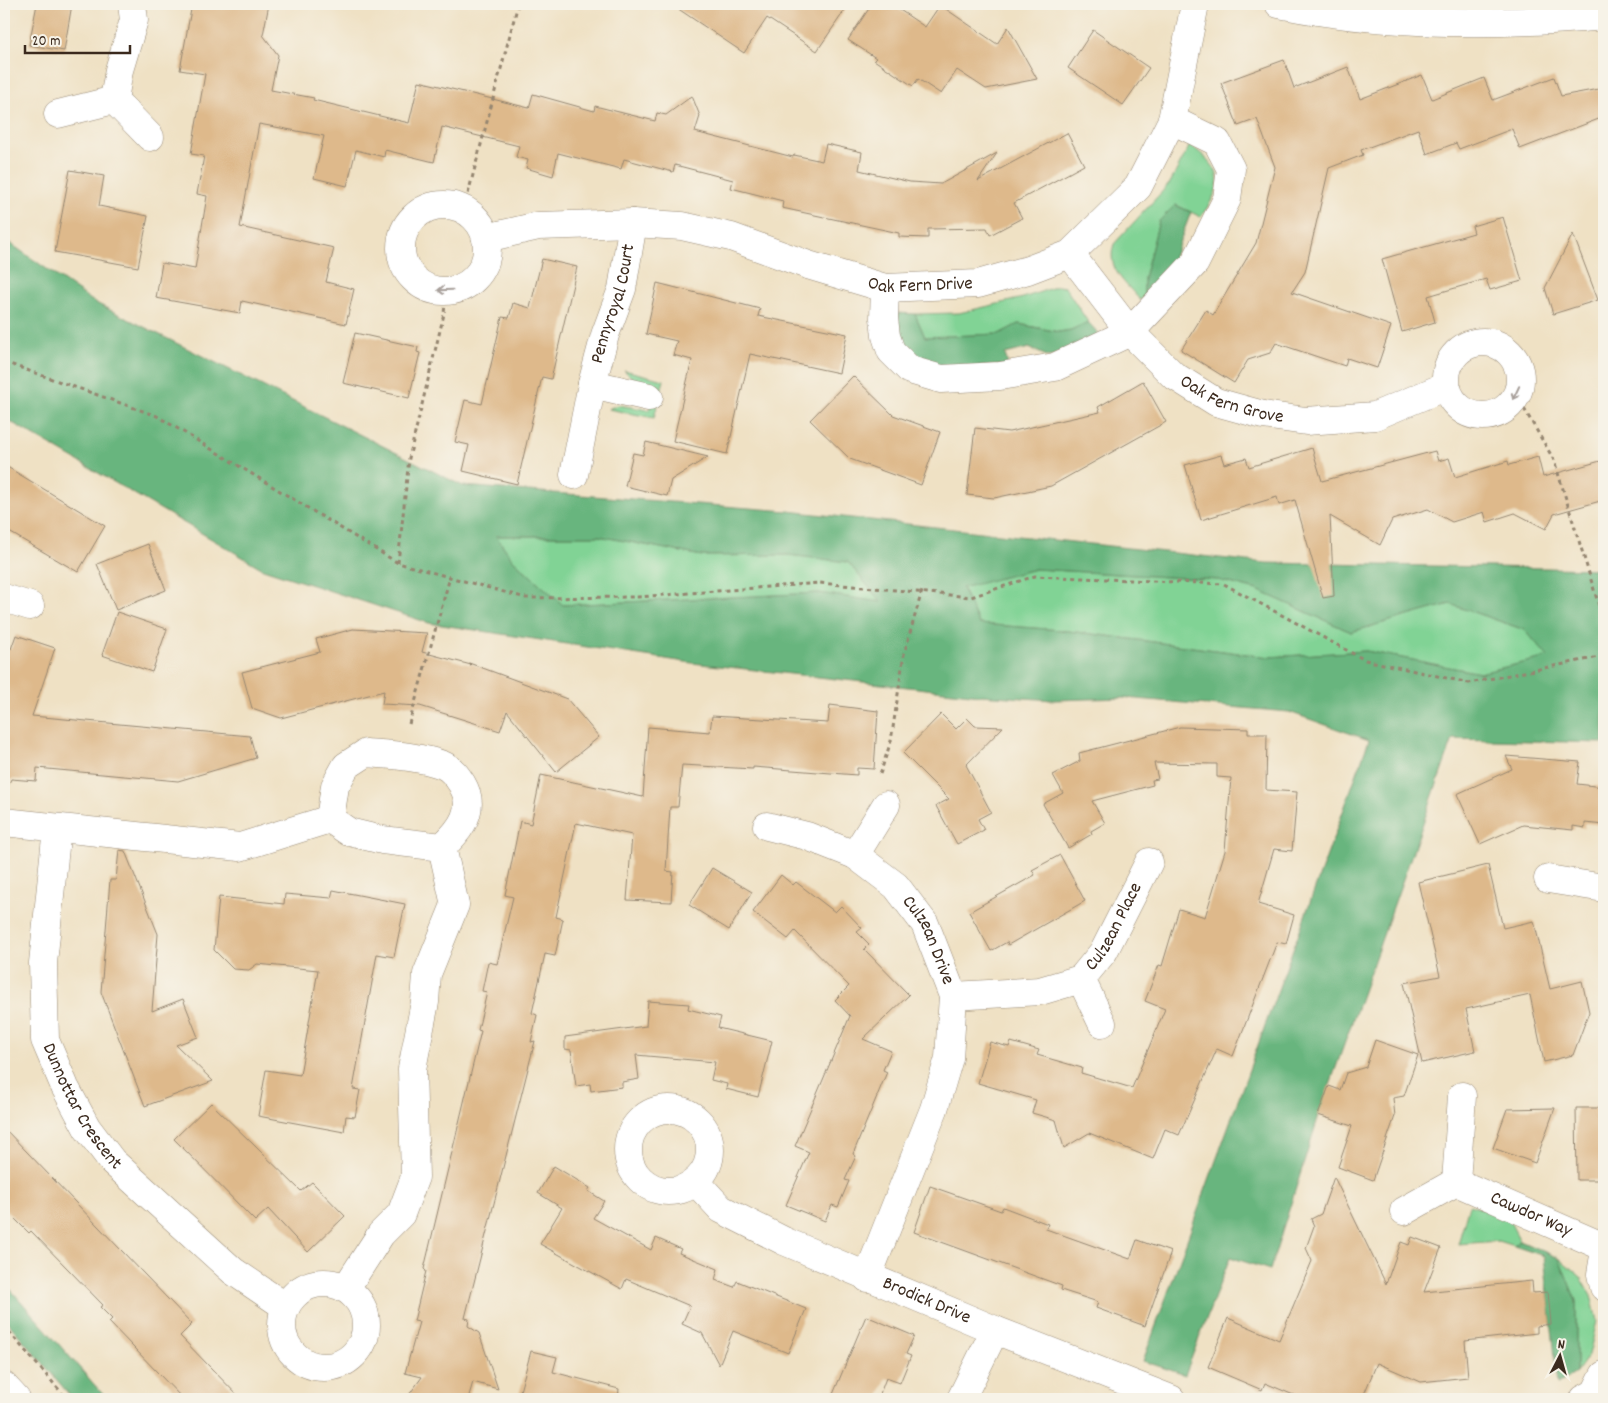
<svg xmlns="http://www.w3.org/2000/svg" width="1608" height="1403" font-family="Dekko,sans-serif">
  <rect width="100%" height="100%" fill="#f7f3e8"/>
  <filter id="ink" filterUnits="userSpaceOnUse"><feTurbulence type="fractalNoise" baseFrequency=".02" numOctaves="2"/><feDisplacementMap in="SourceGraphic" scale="10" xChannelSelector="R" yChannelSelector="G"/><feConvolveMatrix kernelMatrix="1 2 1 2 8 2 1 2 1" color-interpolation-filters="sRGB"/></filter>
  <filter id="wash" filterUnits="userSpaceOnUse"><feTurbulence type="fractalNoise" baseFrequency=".0096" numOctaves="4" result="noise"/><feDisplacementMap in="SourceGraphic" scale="20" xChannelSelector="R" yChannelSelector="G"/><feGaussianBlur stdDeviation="1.12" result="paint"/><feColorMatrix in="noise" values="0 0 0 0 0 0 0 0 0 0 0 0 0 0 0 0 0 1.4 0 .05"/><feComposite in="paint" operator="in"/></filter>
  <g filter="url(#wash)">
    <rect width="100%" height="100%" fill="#efe1c4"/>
    <!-- green -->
    <path fill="#81d395" stroke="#5e7e5a" d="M1190 145C1225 171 1225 182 1201 217L1176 205 1159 221 1144 278V297L1140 300C1125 282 1106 269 1114 244L1170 183Z
      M1058 286 1065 287 1088 322 1071 330 1059 332 1019 324 999 334 925 337 915 314 959 313 1023 298Z
      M624 370 664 380 654 418 608 409 618 405 649 410 656 386 633 379Z
      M496 536H599L702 556 788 555 848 562 882 603 819 593 563 605 513 560Z
      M1035 569 1218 580 1257 590 1351 632 1450 604 1525 630 1549 657 1480 673 1366 651 1269 657 1061 630 979 624 962 587Z
      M1469 1205 1507 1216 1520 1241 1514 1246 1498 1241 1458 1244Z
      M1559 1258 1581 1277 1591 1295 1597 1321 1589 1355 1576 1373V1301Z"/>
    <!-- forest -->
    <path fill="#68b57e" stroke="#52704e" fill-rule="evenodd" d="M1175 205 1191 212 1174 257 1180 264 1144 297V278L1159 221Z
      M4 239 94 302 463 486 788 511 1266 563 1604 569V743L1453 739 1319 1115 1270 1270 1230 1257 1185 1375 1143 1361 1369 740 1289 712 1125 698 1053 700 980 695 692 663 429 623 263 569 4 418ZM496 536H599L702 556 788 555 848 562 881 602 819 593 563 605 513 560ZM1035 569 1218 580 1257 590 1351 632 1450 604 1525 630 1548 657 1480 673 1366 651 1269 657 1061 630 979 624 962 588Z
      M897 313 915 314 925 337 999 334 1018 324 1059 332 1071 330 1088 322 1099 334 1049 357 1029 348 1005 354 1008 365 929 369 905 353 896 336Z
      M1520 1241 1559 1258 1576 1301V1373L1558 1384 1544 1256 1514 1246Z
      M4 1282 107 1399H73L4 1318Z"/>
    <g id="blocks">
      <!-- building -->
      <path fill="#deb98b" d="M37 4H72L64 51 29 45Z
        M192 4H269L263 35 278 55 271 90 314 98 313 100 409 123 419 81 529 108 533 94 594 111 595 106 655 121 657 113 666 115 692 96 700 116 695 132 793 157 794 155 822 161 826 144 862 152 859 170 910 182 941 184 997 153 978 181 1067 133 1084 165 1014 203 1022 218 990 235 987 228 928 229V238L899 237V233L782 208 783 201 731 188 733 180 675 165 673 172 624 159 621 169 558 153 553 176 526 168 528 160 516 157 519 146 442 127 434 162 385 150 384 157 356 150 347 186 314 178 324 136 259 124 240 227 334 248 326 282 354 289 346 324 242 301 240 313 156 298 162 263 195 269 207 196 197 194 204 156 191 154 205 74 180 70Z
        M671 4H849L817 51 767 18 744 53Z
        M872 4H891L925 27 940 5 997 44 1008 27 1037 79 986 89 957 70 941 94 918 79 913 86 874 60 876 58 848 40Z
        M1093 30 1149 68 1123 105 1068 68Z
        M1284 60 1294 88 1348 67 1360 99 1422 75 1432 99 1484 78 1493 100 1554 77 1561 96 1604 88V117L1520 149 1512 129 1459 149 1456 143 1427 154 1418 129 1361 150 1363 155 1329 168 1305 272 1292 292 1391 326 1377 368 1347 358 1345 366 1276 343 1270 353 1248 360 1234 383 1181 350 1206 310 1213 315 1256 243 1275 167 1257 119 1238 126 1221 83Z
        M70 170 104 176 99 206 148 216 138 267 55 252Z
        M1503 217 1522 281 1490 290 1486 279 1428 296 1435 322 1402 332 1382 259 1474 233 1472 226Z
        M1573 234 1598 300 1553 314 1545 288Z
        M542 259 577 267 551 379 542 377 517 484 463 471 469 445 455 442 465 400 482 404 502 317 509 318 513 303 530 308Z
        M657 283 760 309 758 316 847 334 839 373 750 354 727 454 673 441 692 360 673 355 677 341 646 334Z
        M355 333 418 347 417 352 420 353 409 398 343 383Z
        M853 376 893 415 940 432 921 485 850 459 810 420Z
        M1143 381 1166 422 1051 486 994 498 967 495 975 428 1009 432 1100 412 1098 407Z
        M646 442 708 457 671 480 667 496 625 486 633 453 643 455Z
        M1312 448 1322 481 1435 451 1438 461 1449 458 1455 477 1508 461 1509 465 1538 457 1543 477 1604 460V500L1554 514 1546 529 1515 513 1487 522 1484 512 1452 522 1428 509 1392 520 1380 545 1330 516 1334 596 1323 598 1295 500 1279 505 1277 497 1201 520 1185 465 1221 455 1224 464 1246 458 1249 467Z
        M4 465 105 526 78 572 4 529Z
        M148 544 166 590 116 610 97 564Z
        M117 612 167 629 152 672 102 655Z
        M353 629 427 633 422 652 471 665 469 663 567 699 599 737 556 772 507 711 500 731 420 706 382 704 384 691 281 718 252 708 242 672 320 652 316 639Z
        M16 635 55 648 32 716 250 736 256 758 178 781 37 768 36 781 11 779 8 786 4 785V647L11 649Z
        M830 705 878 711 874 769 857 768V775L753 767V769L682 765 678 807H670L666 871 673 872 671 902 627 900 632 835 576 823 556 917 563 919 555 956 545 954 532 1013 537 1015 531 1042 535 1041 465 1318 469 1319 468 1326 479 1333 498 1389 473 1382 468 1399H406L422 1377 405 1373 419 1322 414 1321 426 1271 424 1269 481 1031 478 1030 487 992 482 991 488 962 497 964 513 897 505 895 520 821 531 824 541 775 643 797 648 727 710 732 712 716 828 723Z
        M941 714 956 729 967 718 975 726 1003 727 966 765 991 812 978 819 984 830 957 844 936 806 949 799 903 753Z
        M1180 727 1248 729V734H1267L1266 790 1297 792 1292 851 1274 849 1258 904 1294 915 1286 944 1277 942 1233 1056 1217 1049 1179 1135 1165 1129 1153 1159 1089 1133 1064 1148 1056 1120 1032 1113 1036 1100 978 1083 990 1042 1009 1047 1011 1042 1039 1050 1037 1055 1082 1068 1081 1073 1132 1088 1165 1009 1145 1001 1159 965 1162 966 1179 909 1205 917 1225 851 1231 778 1217 777V764L1154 763 1158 779 1152 780 1153 785 1092 801 1105 823 1091 831 1092 834 1068 848 1043 804 1063 793 1053 775 1080 761 1079 753Z
        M1506 756 1580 762 1577 784 1604 787V825L1585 823V828L1573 826V830L1523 825 1480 844 1457 794 1512 769Z
        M119 850 125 851 158 934 152 1011 183 999 198 1037 176 1045 213 1081 145 1106 101 992 110 880H116Z
        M1060 855 1085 901 1008 945 1007 942 991 951 969 912 1035 875 1032 870Z
        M1488 865 1503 928 1534 921 1550 989 1582 981 1589 1012 1573 1055 1544 1062 1530 995 1466 1009 1475 1051 1422 1063 1404 983 1440 976 1418 882Z
        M712 868 752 892 729 930 689 905Z
        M781 875 793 885 796 882 835 912 841 906 862 928 857 932 869 944 864 949 909 995 863 1039 891 1051 883 1070 887 1072 853 1154 856 1156 845 1180 849 1181 838 1207 832 1205 825 1221 786 1205 809 1152 795 1146 850 1016 835 1000 849 986 795 931 788 939 753 912Z
        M333 890 405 904 394 957 377 954 353 1089 360 1090 355 1117 346 1116 344 1132 258 1116 266 1070 300 1075 318 970 257 964 249 970 233 969 214 950 219 897 284 904 285 894 331 898Z
        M648 1001 689 1004 688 1009 721 1017 718 1028 772 1041 758 1097 726 1089 727 1084 711 1080 715 1062 636 1055 639 1079 622 1082V1087L591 1091 590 1084 576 1086 571 1050 565 1049V1037L646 1026Z
        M1375 1040 1418 1055 1404 1096 1393 1098 1395 1116 1373 1180 1338 1167 1352 1126 1318 1115 1329 1086 1340 1090 1346 1073 1366 1067Z
        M211 1103 301 1191 312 1182 345 1216 308 1252 268 1209 255 1221 174 1139Z
        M1555 1108 1535 1163 1493 1148 1507 1109Z
        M1576 1108H1604V1180H1577Z
        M4 1128 192 1324 180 1336 241 1399H183L109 1322 112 1319 100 1307 103 1305 31 1231 29 1233 4 1208Z
        M554 1166 590 1188 588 1191 604 1201 593 1218 651 1250 656 1238 681 1249 679 1253 718 1269 715 1280 734 1287 737 1281 806 1309 788 1353 733 1331 719 1365 702 1333 682 1324 690 1306 626 1279 622 1289 540 1244 562 1208 538 1193Z
        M1334 1177 1386 1284 1401 1242 1409 1245 1412 1237 1441 1248 1424 1292 1532 1281 1533 1293 1548 1292 1551 1324 1537 1326V1333L1465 1341 1468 1377 1421 1382 1377 1363 1362 1399H1303L1265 1383 1262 1390 1208 1367 1228 1318 1279 1340 1312 1261 1306 1248 1314 1226 1311 1219 1321 1214Z
        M930 1186 1001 1211 1003 1207 1048 1224 1046 1229 1130 1259 1137 1240 1171 1252 1145 1326 1096 1308 1098 1302 1061 1290 1062 1286 914 1232Z
        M866 1316 914 1336 906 1354 911 1356 900 1383 886 1378 878 1399H831Z
        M531 1351 557 1357 553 1372 619 1389 618 1399H536L519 1395Z"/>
    </g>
  </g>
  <g filter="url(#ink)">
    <use href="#blocks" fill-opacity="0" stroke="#958671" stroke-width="1"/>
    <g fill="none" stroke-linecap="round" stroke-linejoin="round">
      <!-- minor casing -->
      <g stroke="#958671" stroke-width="29">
        <g id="minor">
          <path d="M1279 4C1386 26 1496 26 1604 16"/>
          <path d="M114 100 119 70 134 20 132 4"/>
          <path d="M58 114 114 100 150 137"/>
          <circle cx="444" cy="248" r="43"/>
          <path id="s1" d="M486 238 538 226 633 223 682 226 731 237 808 265 885 288 978 284 1028 270 1070 254 1138 187 1172 120 1195 4"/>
          <path id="s2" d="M1070 254 1130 332 1173 375 1216 402 1263 415 1306 421 1375 416 1446 386"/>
          <path d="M885 288 884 318 886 336 891 351 910 370 941 379 1000 376 1055 367 1130 332 1195 263 1227 199 1231 169 1217 142 1172 120"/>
          <circle cx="1483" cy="379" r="37"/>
          <path d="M592 384 649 397"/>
          <path id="s3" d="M574 475 592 384 605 335 622 289 633 223"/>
          <path d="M4 598 30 606"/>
          <path d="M366 753C390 755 419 756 443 765 452 769 457 776 462 784 477 809 461 830 442 847L382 840 349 832 330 819 335 786 346 766Z"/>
          <path d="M4 822 240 847 330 819"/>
          <path id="s4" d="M767 826 807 836 855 855 896 886 925 924 953 996 949 1058 934 1109 867 1278"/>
          <path id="s5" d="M57 828 43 963 45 1040 65 1087 87 1128 112 1161 233 1271 286 1307"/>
          <path d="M855 855 886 805"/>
          <path d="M1548 879 1604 888"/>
          <path d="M1081 979 1102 1023"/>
          <path id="s6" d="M953 996 1040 991 1081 979 1104 951 1149 862"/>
          <path id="s7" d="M1462 1096 1456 1182 1604 1247"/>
          <circle cx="669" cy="1150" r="41"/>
          <path id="s8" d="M696 1182 721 1209 784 1241 995 1330 1171 1399"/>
          <path d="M1404 1211 1456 1182"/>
          <path d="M1604 1256 1601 1274 1604 1287"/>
          <circle cx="324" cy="1325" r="42"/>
          <path d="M346 1288 381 1234 401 1214 415 1177 412 1069 425 1002 427 974 455 905 442 847"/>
          <path d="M4 1386 16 1399"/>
          <path d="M961 1399 995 1330"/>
          <path d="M1584 1399 1595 1393 1604 1375"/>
        </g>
      </g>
      <!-- path -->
      <path stroke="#958671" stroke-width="3" stroke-dasharray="4 4" stroke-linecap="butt" d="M464 209 518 4
        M4 362 157 416 398 563 526 598 638 597 820 583 971 597 1035 576 1224 584 1365 660 1469 683 1604 656
        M1516 395 1554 460 1604 622
        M398 563 409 458 444 314 446 291
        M409 724 450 577
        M880 774 891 741 904 654 922 591
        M4 1326 67 1399"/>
      <!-- minor -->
      <use href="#minor" stroke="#fff" stroke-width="28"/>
    </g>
    <!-- one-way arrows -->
    <defs><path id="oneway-shaft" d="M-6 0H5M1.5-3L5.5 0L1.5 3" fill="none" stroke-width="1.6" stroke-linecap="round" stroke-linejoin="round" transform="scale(1.25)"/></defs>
    <g stroke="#a79f9a">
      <use href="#oneway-shaft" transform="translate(445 290) rotate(178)"/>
      <use href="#oneway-shaft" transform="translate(1516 393) rotate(115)"/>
    </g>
  </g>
  <g text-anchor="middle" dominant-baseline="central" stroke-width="4" stroke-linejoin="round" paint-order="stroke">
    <!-- street labels -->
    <g font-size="19" fill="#3b2a1e" stroke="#f7f3e8">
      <text stroke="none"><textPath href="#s1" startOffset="445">Oak Fern Drive</textPath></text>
      <text stroke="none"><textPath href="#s3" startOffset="176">Pennyroyal Court</textPath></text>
      <text stroke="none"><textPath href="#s2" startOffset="224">Oak Fern Grove</textPath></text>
      <text stroke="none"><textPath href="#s6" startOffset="192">Culzean Place</textPath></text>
      <text stroke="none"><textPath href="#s4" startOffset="208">Culzean Drive</textPath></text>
      <text stroke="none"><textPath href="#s5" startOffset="289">Dunnottar Crescent</textPath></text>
      <text stroke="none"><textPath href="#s7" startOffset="168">Cawdor Way</textPath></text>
      <text stroke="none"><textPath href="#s8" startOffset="262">Brodick Drive</textPath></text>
    </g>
  </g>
  <!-- margin -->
  <rect width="1608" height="1403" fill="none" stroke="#f7f3e8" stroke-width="20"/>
  <!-- north arrow -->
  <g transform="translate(1560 1356) rotate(6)" stroke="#f7f3e8" stroke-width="4" paint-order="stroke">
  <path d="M0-4L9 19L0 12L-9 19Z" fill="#3b2a1e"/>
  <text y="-8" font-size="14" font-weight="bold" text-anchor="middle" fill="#3b2a1e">N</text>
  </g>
  <!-- scale -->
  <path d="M25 45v8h105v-8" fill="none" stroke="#3b2a1e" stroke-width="2.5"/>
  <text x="32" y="45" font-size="15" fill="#3b2a1e" stroke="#f7f3e8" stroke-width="4" paint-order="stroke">20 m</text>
</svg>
